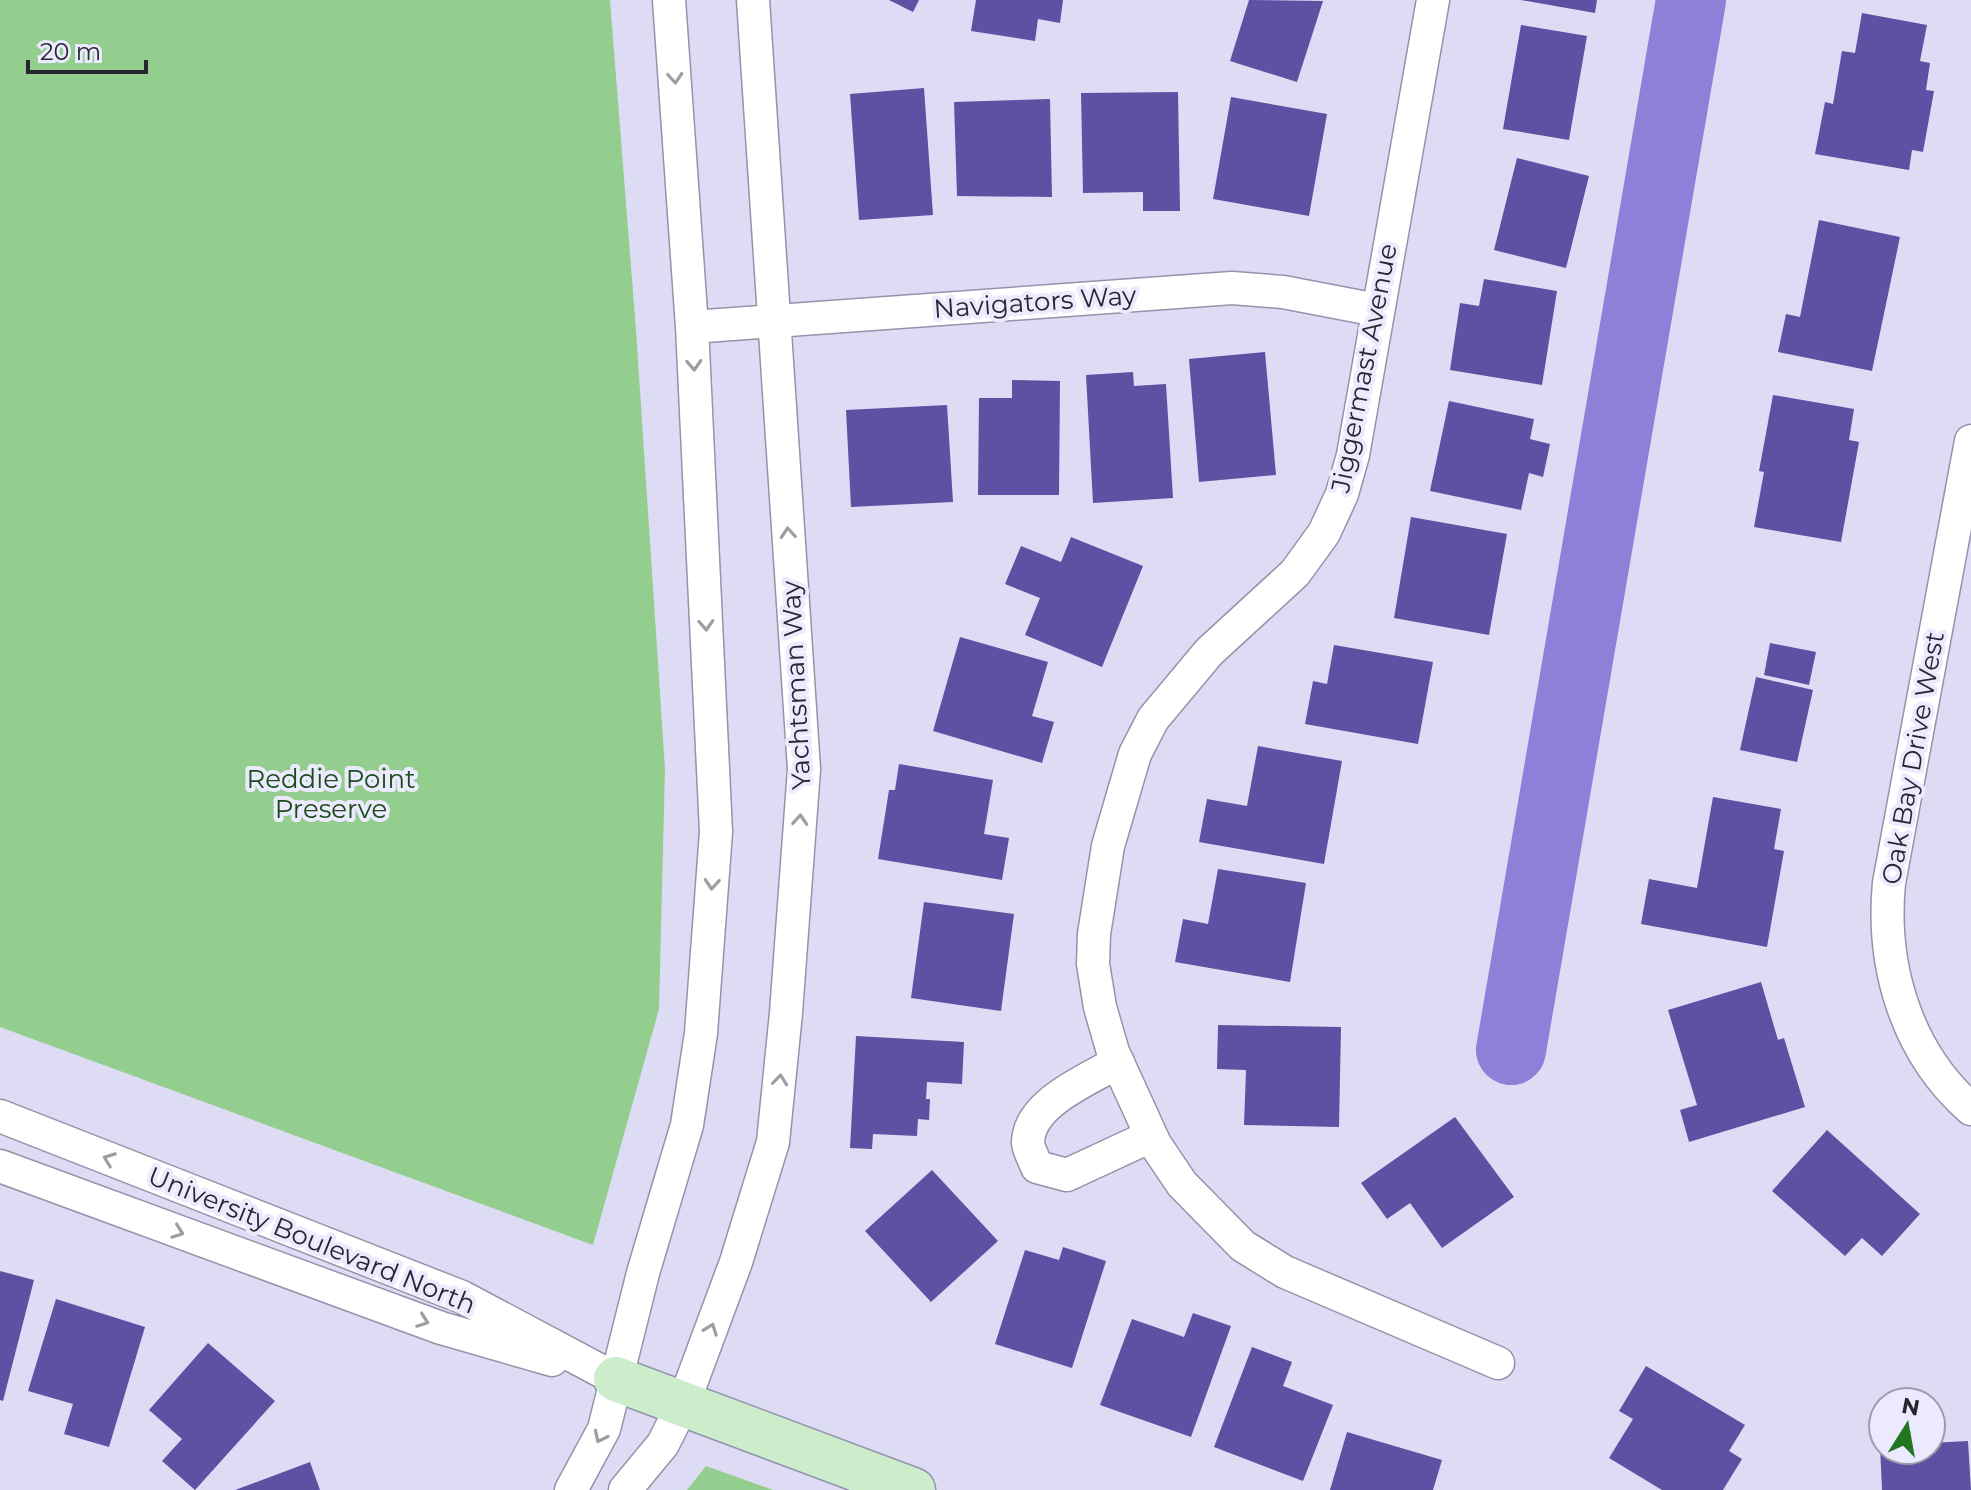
<svg xmlns="http://www.w3.org/2000/svg" width="1971" height="1490" font-family="Montserrat,sans-serif">
  <rect width="100%" height="100%" fill="#dedcf5"/>
  <!-- green -->
  <path fill="#94ce8f" d="M0 0H610L636 330 665 769 659 1009 593 1245 0 1027Z
    M706 1466 773 1490H687Z"/>
  <g fill="none" stroke-linecap="round" stroke-linejoin="round">
    <!-- river -->
    <path stroke="#8c80d8" stroke-width="70" d="M1511 1050 1691 0"/>
  </g>
  <!-- building -->
  <path fill="#5e50a3" d="M889 0H919L913 12Z
    M976 0H1063L1060 23 1038 19 1035 41 971 31Z
    M1249 0 1323 1 1297 82 1230 61Z
    M1521 0H1597L1595 13Z
    M1862 13 1927 25 1920 61 1930 63 1926 90 1934 91 1923 152 1912 150 1909 170 1815 154 1825 102 1833 104 1842 51 1855 53Z
    M1521 25 1587 36 1569 140 1503 129Z
    M924 88 933 215 859 220 850 94Z
    M1178 92 1180 211H1143V192L1083 193 1081 93Z
    M1231 97 1327 114 1309 216 1213 199Z
    M1050 99 1052 197 957 196 954 102Z
    M1517 158 1589 176 1566 268 1494 250Z
    M1819 220 1900 237 1872 371 1778 352 1786 314 1800 317Z
    M1484 279 1557 291 1542 385 1450 370 1460 303 1479 306Z
    M1265 352 1276 475 1199 482 1189 359Z
    M1133 372 1134 386 1166 384 1173 498 1093 503 1086 375Z
    M1012 380 1060 381 1059 495H978L979 398H1012Z
    M1773 395 1854 409 1849 440 1859 442 1841 542 1754 527 1764 472 1759 471Z
    M1449 401 1534 419 1530 439 1550 444 1543 477 1529 473 1521 510 1430 491Z
    M947 405 953 502 851 507 846 410Z
    M1411 517 1507 534 1489 635 1394 618Z
    M1071 537 1143 566 1102 667 1025 635 1040 598 1005 584 1021 546 1061 562Z
    M960 637 1048 662 1032 716 1054 722 1042 763 933 731Z
    M1770 643 1816 652 1809 685 1764 675Z
    M1334 645 1433 662 1418 744 1305 724 1313 681 1327 684Z
    M1756 677 1813 690 1797 762 1740 750Z
    M1258 746 1342 761 1324 864 1199 842 1207 799 1247 806Z
    M899 764 993 780 984 834 1009 838 1002 880 878 859 889 790H895Z
    M1713 797 1781 809 1774 849 1784 851 1767 947 1641 924 1649 879 1697 888Z
    M1218 869 1306 883 1290 982 1175 962 1183 919 1208 924Z
    M924 902 1014 914 1001 1011 911 998Z
    M1761 982 1778 1040 1784 1038 1805 1107 1689 1142 1680 1110 1697 1105 1668 1010Z
    M1218 1025 1341 1027 1339 1127 1244 1125 1246 1070 1217 1069Z
    M856 1036 964 1042 962 1084 927 1082 926 1099H930L929 1120 918 1119 917 1136 873 1134 872 1149 850 1148Z
    M1455 1117 1514 1197 1442 1248 1410 1203 1387 1219 1361 1183Z
    M1827 1130 1920 1214 1882 1256 1862 1238 1845 1256 1772 1191Z
    M932 1170 998 1241 931 1302 865 1231Z
    M1063 1247 1106 1261 1072 1368 995 1344 1025 1250 1059 1260Z
    M0 1271 34 1280 3 1401 0 1400Z
    M56 1299 145 1327 109 1447 64 1434 73 1404 28 1391Z
    M1193 1313 1231 1326 1191 1437 1100 1405 1132 1319 1184 1337Z
    M208 1343 275 1401 195 1490 162 1461 182 1439 149 1410Z
    M1252 1347 1292 1362 1283 1386 1333 1405 1303 1481 1214 1447Z
    M1646 1366 1745 1425 1729 1451 1742 1459 1723 1490H1662L1609 1458 1633 1419 1619 1411Z
    M1347 1432 1442 1460 1433 1490H1330Z
    M1968 1441 1971 1490H1882L1880 1446H1883V1450H1931V1443Z
    M310 1462 320 1490H235Z"/>
  <g fill="none" stroke-linecap="round" stroke-linejoin="round">
    <!-- street casing -->
    <g stroke="#9493aa" stroke-width="35">
      <path id="street" d="M1433 0 1353 455 1342 494 1324 533 1295 573 1209 652 1153 719 1135 754 1108 846 1094 934 1093 964 1100 1007 1113 1052 1155 1144 1182 1184 1243 1246 1285 1272 1498 1363
        M692 327 1232 288 1283 292 1377 310
        M1971 441 1889 883C1881 966 1906 1052 1971 1109
        M1118 1062C1088 1080 1028 1103 1028 1143 1029 1151 1034 1159 1037 1167L1067 1175 1151 1136
        M0 1116 462 1297 616 1379
        M0 1166 441 1328 552 1360
        M571 1490 604 1429 643 1273 687 1125 701 1033 716 832 692 327 669 0
        M625 1490 663 1444 684 1402 736 1262 773 1142 786 1013 804 769 753 0"/>
    </g>
    <!-- secondary casing -->
    <g stroke="#9493aa" stroke-width="47">
      <path id="secondary" d="M616 1379 913 1490"/>
    </g>
    <!-- street -->
    <use href="#street" stroke="#fff" stroke-width="32"/>
    <!-- secondary -->
    <use href="#secondary" stroke="#cceccb" stroke-width="44"/>
  </g>
  <!-- one-way arrows -->
  <defs><path id="oneway-chevron" d="M-2-3.5L2.5 0L-2 3.5" fill="none" stroke-width="1.6" stroke-linecap="round" stroke-linejoin="round" transform="scale(2)"/></defs>
  <g stroke="#9e9ea2">
    <use href="#oneway-chevron" transform="translate(675 78) rotate(86)"/>
    <use href="#oneway-chevron" transform="translate(694 365) rotate(87)"/>
    <use href="#oneway-chevron" transform="translate(788 533) rotate(-94)"/>
    <use href="#oneway-chevron" transform="translate(706 625) rotate(87)"/>
    <use href="#oneway-chevron" transform="translate(800 820) rotate(-86)"/>
    <use href="#oneway-chevron" transform="translate(712 884) rotate(94)"/>
    <use href="#oneway-chevron" transform="translate(780 1080) rotate(-84)"/>
    <use href="#oneway-chevron" transform="translate(109 1159) rotate(-159)"/>
    <use href="#oneway-chevron" transform="translate(178 1232) rotate(20)"/>
    <use href="#oneway-chevron" transform="translate(423 1321) rotate(20)"/>
    <use href="#oneway-chevron" transform="translate(711 1329) rotate(-70)"/>
    <use href="#oneway-chevron" transform="translate(600 1437) rotate(116)"/>
  </g>
  <g text-anchor="middle" dominant-baseline="central" stroke-width="8" stroke-linejoin="round" paint-order="stroke">
    <!-- street labels -->
    <g font-size="26" fill="#272730" stroke="#ebeafe">
      <text transform="translate(1035 302) rotate(-4)">Navigators Way</text>
      <text transform="translate(1364 368) rotate(-79)">Jiggermast Avenue</text>
      <text transform="translate(796 685) rotate(-93)">Yachtsman Way</text>
      <text transform="translate(1913 758) rotate(-80)">Oak Bay Drive West</text>
      <text transform="translate(312 1240) rotate(22)">University Boulevard North</text>
    </g>
    <!-- park labels -->
    <g font-size="26" fill="#1a4b18" stroke="#ebeafe">
      <text x="331" y="779">Reddie Point<tspan x="331" dy="30">Preserve</tspan></text>
    </g>
  </g>
  <!-- north arrow -->
  <g transform="translate(1907 1426) rotate(11)"><circle r="38" fill="#ebeafe" stroke="#9d9cac" stroke-width="2"/>
  <path d="M0-6L14 30L0 20L-14 30Z" fill="#237621"/>
  <text y="-12" font-size="22" font-weight="bold" text-anchor="middle" fill="#272730">N</text>
  </g>
  <!-- scale -->
  <path d="M28 60v12h118v-12" fill="none" stroke="#272730" stroke-width="4"/>
  <text x="40" y="60" font-size="24" fill="#272730" stroke="#ebeafe" stroke-width="6" paint-order="stroke">20 m</text>
</svg>
